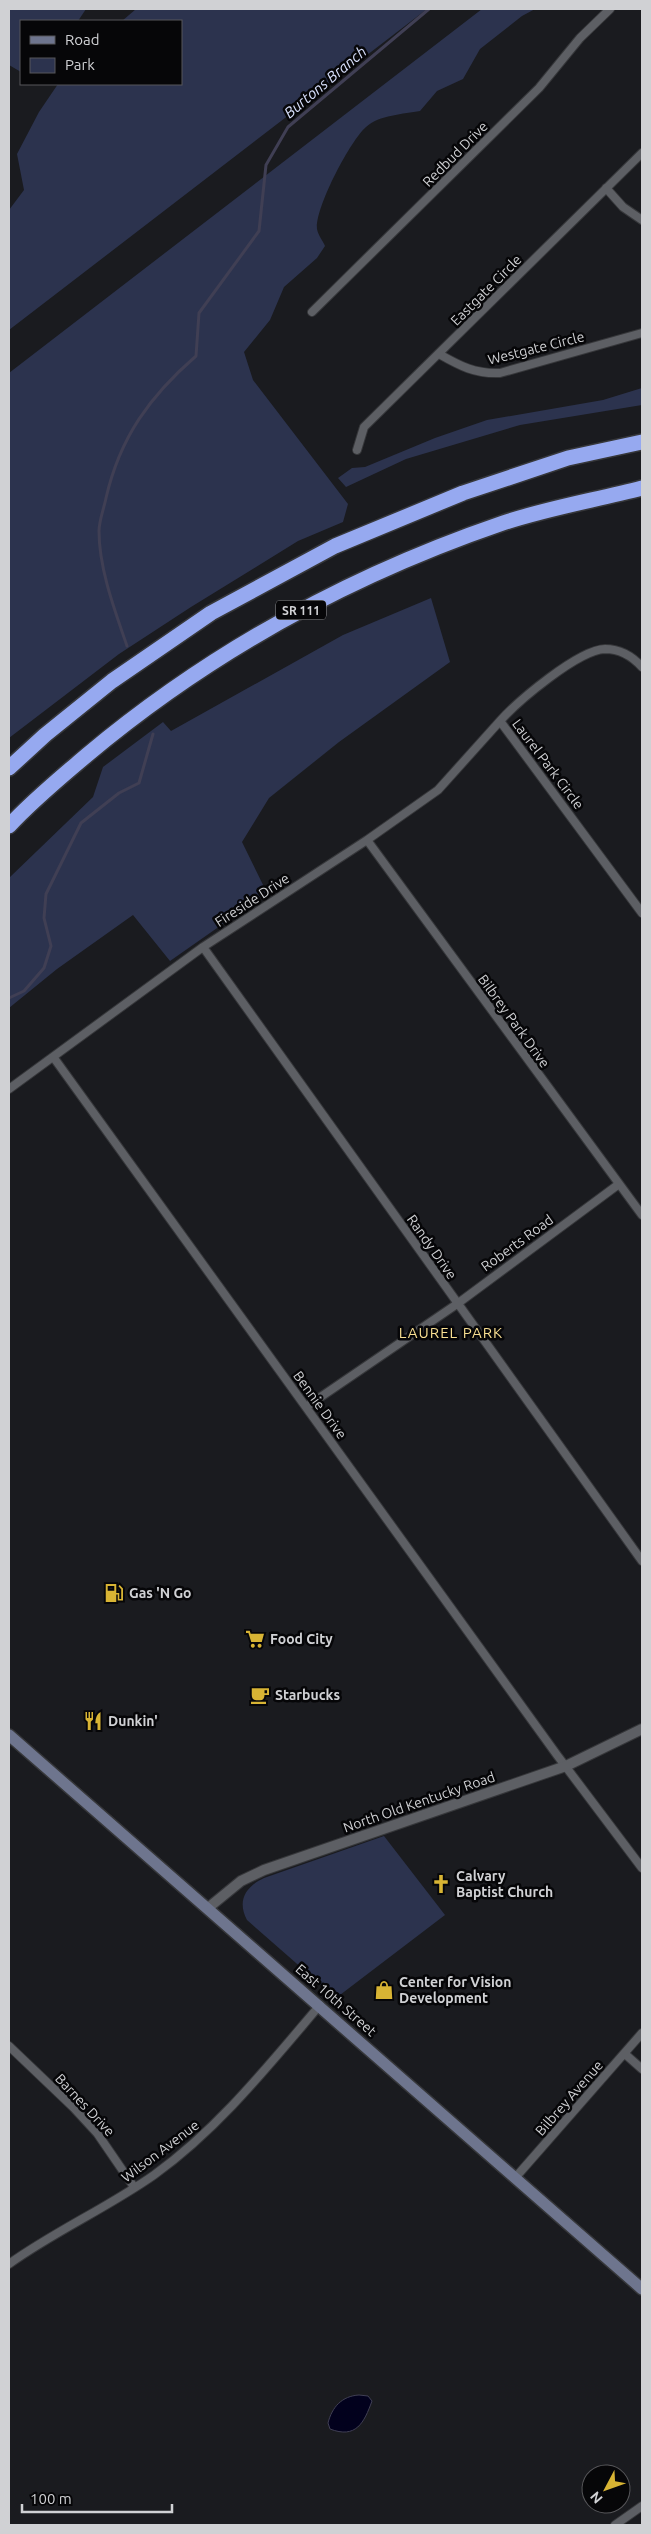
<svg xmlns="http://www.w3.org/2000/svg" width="651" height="2534" font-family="Ubuntu,sans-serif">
  <rect width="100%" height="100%" fill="#1a1b1f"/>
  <!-- green -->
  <path fill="#2c334e" d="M9 9H86L78 21H21V72L9 65Z
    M136 9H427L9 330V210L24 190 17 154 39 112 58 84H181V21H122Z
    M482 9H535L522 16 480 49 463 79 437 91 420 111C404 114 379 115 366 127 350 141 315 208 317 229 318 235 323 241 325 246L317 258 284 287 270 320 244 352 253 380 348 504 343 522 298 541 191 607 119 654 9 738V373Z
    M642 388V405L520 425 406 459 346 487 338 478 352 468 365 467 435 438 487 420 603 400Z
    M431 598 450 662 339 742 269 798 242 842 267 893 170 961 133 915 57 969 9 1008V878L93 797 103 767 163 722 171 731 343 635Z
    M384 1836 445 1915 336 1998 247 1920C237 1901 245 1887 264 1878Z"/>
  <!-- water -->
  <path fill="#02011d" stroke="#403f54" d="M359 2395 368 2396 372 2401C364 2423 356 2439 330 2429L328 2423C332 2407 342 2396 359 2395Z"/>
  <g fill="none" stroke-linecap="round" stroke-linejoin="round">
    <!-- stream -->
    <path stroke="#403f54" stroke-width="3" d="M127 646C115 611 99 569 99 531 99 521 104 508 106 498 120 437 150 396 196 356L199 313 259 231 266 165 288 127 429 9
      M9 998 24 991 44 968 51 946 44 918 46 894 81 823 119 793 139 783 153 734"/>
    <!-- minor casing -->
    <g stroke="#36373a" stroke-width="10">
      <path id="minor" d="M606 188 623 207 642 220
        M312 312 539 88 580 38 610 9
        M439 354C460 366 475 374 500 373L642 333
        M357 450 364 427 642 153
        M642 667C632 656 621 649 605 649 578 650 518 701 500 721L642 913
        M367 840 642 1215
        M203 947 642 1561
        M54 1058 557 1755 642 1868
        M9 1089 203 947 367 840 438 790 500 721
        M306 1407 457 1304 619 1184
        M9 2046 74 2108 97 2133 134 2187
        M625 2054 642 2069
        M515 2178 642 2033
        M9 2264C55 2231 107 2208 154 2175 219 2128 268 2066 320 2005
        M615 2525 642 2506"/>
    </g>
    <!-- tertiary casing -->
    <g stroke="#36373a" stroke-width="12">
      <path id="tertiary" d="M208 1908 241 1881 264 1870 566 1766 642 1729"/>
    </g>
    <!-- secondary casing -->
    <g stroke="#36373a" stroke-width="14">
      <path id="secondary" d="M9 1735 642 2289"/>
    </g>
    <!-- motorway casing -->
    <g stroke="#36373a" stroke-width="18">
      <path id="motorway" d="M9 768 45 735 112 681 211 613 335 546 463 493 568 458 642 442
        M9 826C33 800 60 778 87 755 210 652 351 575 503 523 548 508 596 500 642 488"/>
    </g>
    <!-- minor -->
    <use href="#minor" stroke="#5d5f64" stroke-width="8"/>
    <!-- tertiary -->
    <use href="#tertiary" stroke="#5d5f64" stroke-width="10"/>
    <!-- secondary -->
    <use href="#secondary" stroke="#6e758e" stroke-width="11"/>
    <!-- motorway -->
    <use href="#motorway" stroke="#96a9f0" stroke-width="15"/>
  </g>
  <!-- icons -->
  <defs>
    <g id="fuel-bare" transform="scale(1.5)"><path d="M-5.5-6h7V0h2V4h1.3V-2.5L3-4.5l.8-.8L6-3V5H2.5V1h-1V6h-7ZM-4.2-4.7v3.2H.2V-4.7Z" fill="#d8b434" stroke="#060608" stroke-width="2.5" paint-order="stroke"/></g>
    <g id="supermarket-bare" transform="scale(1.5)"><path d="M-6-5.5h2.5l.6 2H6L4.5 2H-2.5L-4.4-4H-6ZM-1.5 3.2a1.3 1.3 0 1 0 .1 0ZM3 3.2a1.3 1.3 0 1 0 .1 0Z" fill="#d8b434" stroke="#060608" stroke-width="2.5" paint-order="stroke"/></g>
    <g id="cafe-bare" transform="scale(1.5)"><path d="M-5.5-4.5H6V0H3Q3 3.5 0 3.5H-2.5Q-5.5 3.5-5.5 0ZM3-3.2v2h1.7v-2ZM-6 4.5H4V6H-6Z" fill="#d8b434" stroke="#060608" stroke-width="2.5" paint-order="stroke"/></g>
    <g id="restaurant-bare" transform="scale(1.5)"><path d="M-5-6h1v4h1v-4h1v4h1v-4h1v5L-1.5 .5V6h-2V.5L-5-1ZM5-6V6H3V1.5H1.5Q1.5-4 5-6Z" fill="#d8b434" stroke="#060608" stroke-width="2.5" paint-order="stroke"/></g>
    <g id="church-bare" transform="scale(1.5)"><path d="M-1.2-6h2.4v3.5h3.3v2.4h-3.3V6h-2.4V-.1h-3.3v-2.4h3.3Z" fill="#d8b434" stroke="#060608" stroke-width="2.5" paint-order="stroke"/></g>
    <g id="shop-bare" transform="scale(1.5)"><path d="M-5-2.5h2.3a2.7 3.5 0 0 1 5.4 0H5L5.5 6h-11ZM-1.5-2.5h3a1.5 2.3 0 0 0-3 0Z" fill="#d8b434" stroke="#060608" stroke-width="2.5" paint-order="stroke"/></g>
  </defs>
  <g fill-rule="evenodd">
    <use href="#fuel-bare" x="114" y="1593"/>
    <use href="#supermarket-bare" x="255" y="1639"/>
    <use href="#cafe-bare" x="260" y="1695"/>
    <use href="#restaurant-bare" x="93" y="1721"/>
    <use href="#church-bare" x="441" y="1884"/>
    <use href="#shop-bare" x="384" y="1990"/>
  </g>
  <g text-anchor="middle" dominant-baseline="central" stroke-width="5" stroke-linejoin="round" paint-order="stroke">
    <!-- shield labels -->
    <rect fill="#060608" stroke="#939497" stroke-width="1" x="276" y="600.5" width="50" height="19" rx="4"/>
    <g font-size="12" font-weight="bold" fill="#d0d1d4">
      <text x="301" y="610">SR 111</text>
    </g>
    <!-- street labels -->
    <g font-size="14" fill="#d0d1d4" stroke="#060608">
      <text transform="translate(455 154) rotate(-45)">Redbud Drive</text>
      <text transform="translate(486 290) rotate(-45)">Eastgate Circle</text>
      <text transform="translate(536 348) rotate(-14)">Westgate Circle</text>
      <text transform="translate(548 764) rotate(53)">Laurel Park Circle</text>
      <text transform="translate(252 900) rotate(-33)">Fireside Drive</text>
      <text transform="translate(514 1021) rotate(54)">Bilbrey Park Drive</text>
      <text transform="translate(517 1243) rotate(-36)">Roberts Road</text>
      <text transform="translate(432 1247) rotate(55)">Randy Drive</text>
      <text transform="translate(320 1405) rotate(54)">Bennie Drive</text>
      <text transform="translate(419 1802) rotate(-19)">North Old Kentucky Road</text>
      <text transform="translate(336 2000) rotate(41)">East 10th Street</text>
      <text transform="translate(569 2098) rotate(-49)">Bilbrey Avenue</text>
      <text transform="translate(85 2105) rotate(47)">Barnes Drive</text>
      <text transform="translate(160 2151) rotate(-37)">Wilson Avenue</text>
    </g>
    <!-- poi labels -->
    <g font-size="14" font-weight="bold" fill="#d0d1d4" stroke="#060608" text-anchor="start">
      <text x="129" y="1593">Gas 'N Go</text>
      <text x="270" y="1639">Food City</text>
      <text x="275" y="1695">Starbucks</text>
      <text x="108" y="1721">Dunkin'</text>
      <text x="456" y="1876">Calvary<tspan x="456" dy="16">Baptist Church</tspan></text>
      <text x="399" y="1982">Center for Vision<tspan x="399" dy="16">Development</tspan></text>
    </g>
    <!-- water labels -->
    <g font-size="15" font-style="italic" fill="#d9e1fd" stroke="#060608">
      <text transform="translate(325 82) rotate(-40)">Burtons Branch</text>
    </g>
    <!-- neighbourhood labels -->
    <g font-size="15" letter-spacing="1" fill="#f8df92" stroke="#060608">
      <text x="451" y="1332">LAUREL PARK</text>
    </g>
  </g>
  <!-- border -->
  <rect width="651" height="2534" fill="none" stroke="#d0d1d4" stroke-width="20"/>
  <!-- legend -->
  <rect x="20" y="20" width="162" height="65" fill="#060608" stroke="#57575a"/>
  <rect x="30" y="36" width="25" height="8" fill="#6e758e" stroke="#57575a"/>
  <text x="65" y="45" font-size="15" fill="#d0d1d4">Road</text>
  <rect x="30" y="58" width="25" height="15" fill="#2c334e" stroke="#57575a"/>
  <text x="65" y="70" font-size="15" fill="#d0d1d4">Park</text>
  <!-- north arrow -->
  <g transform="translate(606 2489) rotate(229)"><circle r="24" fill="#060608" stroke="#57575a"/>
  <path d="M0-4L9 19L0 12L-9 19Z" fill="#d8b434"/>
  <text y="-8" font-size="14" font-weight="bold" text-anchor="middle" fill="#d0d1d4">N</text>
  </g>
  <!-- scale -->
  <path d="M22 2504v8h150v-8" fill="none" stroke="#d0d1d4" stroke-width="2.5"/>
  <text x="30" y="2504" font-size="15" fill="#d0d1d4" stroke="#060608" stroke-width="4" paint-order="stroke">100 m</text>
</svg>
